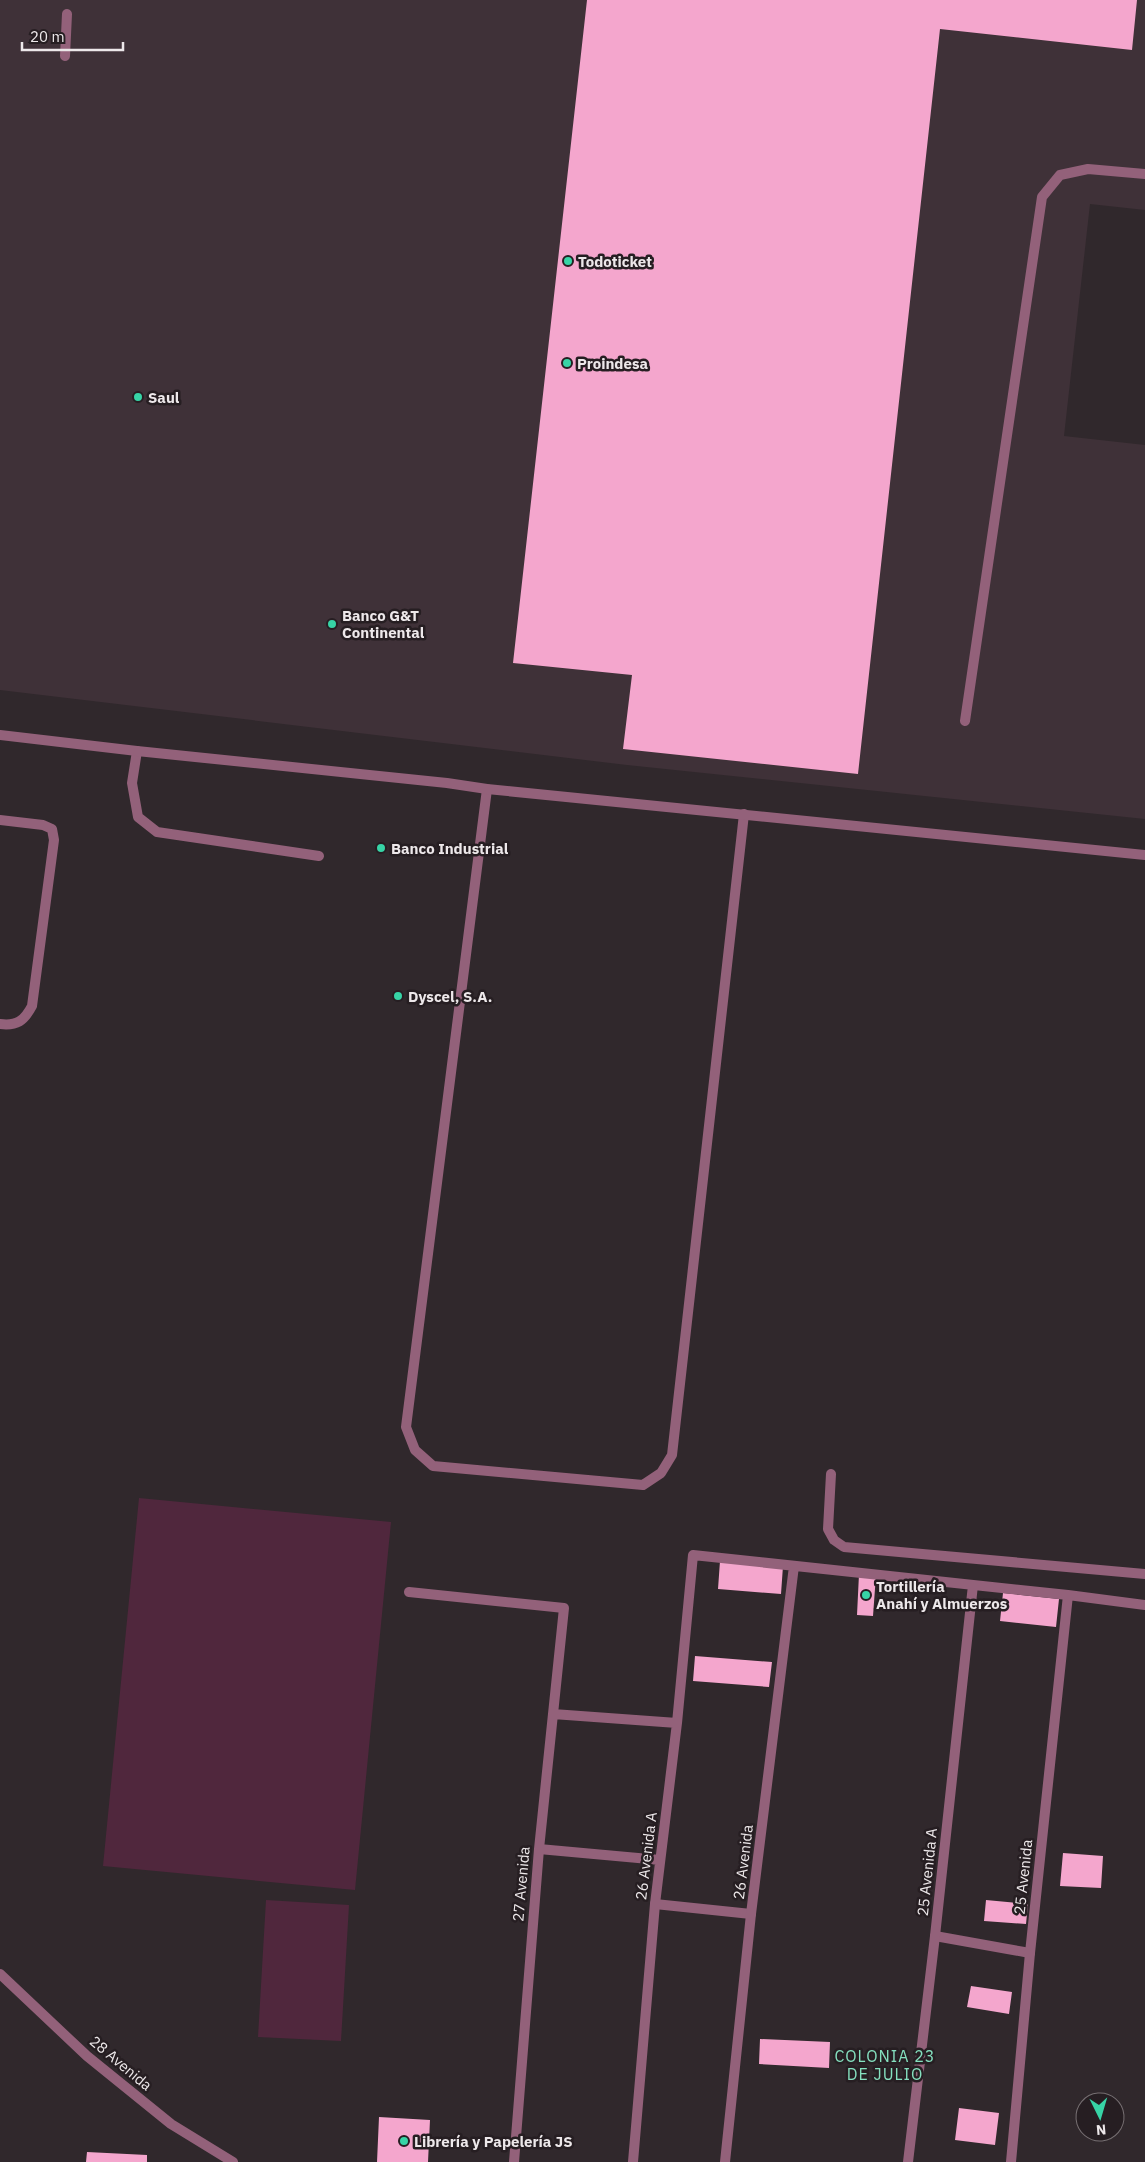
<svg xmlns="http://www.w3.org/2000/svg" width="1145" height="2162" font-family="'IBM Plex Sans',sans-serif">
  <rect width="100%" height="100%" fill="#30282c"/>
  <!-- built -->
  <path fill="#3f3138" d="M0 0H1145V210L1090 204 1064 436 1145 445V819L627 765 0 690Z"/>
  <!-- green -->
  <path fill="#50273d" d="M139 1498 391 1522 355 1890 103 1866Z
    M266 1900 349 1905 341 2041 258 2037Z"/>
  <!-- building -->
  <path fill="#f4a6cd" d="M587 0H1137L1132 50 940 29 858 774 623 749 632 675 513 663Z
    M720 1561 783 1566 781 1594 718 1589Z
    M859 1574 876 1575 873 1616 857 1615Z
    M1003 1593 1059 1599 1056 1627 1000 1621Z
    M695 1656 772 1662 769 1687 693 1681Z
    M1063 1853 1103 1856 1101 1888 1060 1886Z
    M986 1900 1028 1904 1026 1924 984 1921Z
    M971 1986 1012 1992 1009 2014 967 2007Z
    M760 2039 830 2042 829 2068 759 2064Z
    M959 2108 999 2113 995 2145 955 2140Z
    M379 2117 430 2120 428 2162H377Z
    M87 2152 147 2155V2162H86Z"/>
  <g fill="none" stroke-linecap="round" stroke-linejoin="round">
    <!-- lane -->
    <path stroke="#93617a" stroke-width="10" d="M65 56 67 14
      M965 721 1042 197 1060 175 1088 169 1145 174
      M137 751 132 783 138 817 157 832 319 856
      M487 789 406 1427 415 1450 433 1466 643 1485 661 1473 672 1455 744 814
      M0 820 43 825 52 829 54 840 32 1006C24 1021 17 1026 0 1024
      M831 1474 828 1529 834 1540 844 1547 1145 1574
      M655 1904 751 1914
      M935 1936 1030 1953"/>
    <!-- street -->
    <path stroke="#93617a" stroke-width="10" d="M0 735 137 751 447 783 487 789 1145 855
      M409 1592 564 1608 539 1849 514 2162
      M553 1714 677 1723
      M539 1849 660 1860
      M0 1974 87 2056 171 2124 233 2162
      M633 2162 655 1904 677 1723 693 1555 1068 1595 1145 1605
      M725 2162 751 1914 794 1566
      M908 2162 935 1936 973 1585
      M1011 2162 1030 1953 1068 1595"/>
  </g>
  <!-- markers -->
  <g fill="#37d4a6" stroke="#261e22" stroke-width="2">
    <circle cx="568" cy="261" r="5"/>
    <circle cx="567" cy="363" r="5"/>
    <circle cx="138" cy="397" r="5"/>
    <circle cx="332" cy="624" r="5"/>
    <circle cx="381" cy="848" r="5"/>
    <circle cx="398" cy="996" r="5"/>
    <circle cx="866" cy="1595" r="5"/>
    <circle cx="404" cy="2141" r="5"/>
  </g>
  <g text-anchor="middle" dominant-baseline="central" stroke-width="5" stroke-linejoin="round" paint-order="stroke">
    <!-- poi labels -->
    <g font-size="15" font-weight="bold" fill="#ede8ea" stroke="#261e22" text-anchor="start">
      <text x="578" y="261">Todoticket</text>
      <text x="577" y="363">Proindesa</text>
      <text x="148" y="397">Saul</text>
      <text x="342" y="615">Banco G&amp;T<tspan x="342" dy="17">Continental</tspan></text>
      <text x="391" y="848">Banco Industrial</text>
      <text x="408" y="996">Dyscel, S.A.</text>
      <text x="876" y="1586">Tortillería<tspan x="876" dy="17">Anahí y Almuerzos</tspan></text>
      <text x="414" y="2141">Librería y Papelería JS</text>
    </g>
    <!-- street labels -->
    <g font-size="15" fill="#ede8ea" stroke="#261e22">
      <text transform="translate(646 1856) rotate(-83)">26 Avenida A</text>
      <text transform="translate(743 1862) rotate(-83)">26 Avenida</text>
      <text transform="translate(927 1872) rotate(-84)">25 Avenida A</text>
      <text transform="translate(1023 1877) rotate(-84)">25 Avenida</text>
      <text transform="translate(521 1884) rotate(-85)">27 Avenida</text>
      <text transform="translate(121 2063) rotate(40)">28 Avenida</text>
    </g>
    <!-- neighbourhood labels -->
    <g font-size="16" letter-spacing="1" fill="#85e0bf" stroke="#261e22">
      <text x="885" y="2056">COLONIA 23<tspan x="885" dy="18">DE JULIO</tspan></text>
    </g>
  </g>
  <!-- north arrow -->
  <g transform="translate(1100 2117) rotate(175)"><circle r="24" fill="#261e22" stroke="#766f72"/>
  <path d="M0-4L9 19L0 12L-9 19Z" fill="#37d4a6"/>
  <text y="-8" font-size="14" font-weight="bold" text-anchor="middle" fill="#ede8ea">N</text>
  </g>
  <!-- scale -->
  <path d="M22 42v8h101v-8" fill="none" stroke="#ede8ea" stroke-width="2.5"/>
  <text x="30" y="42" font-size="15" fill="#ede8ea" stroke="#261e22" stroke-width="4" paint-order="stroke">20 m</text>
</svg>
